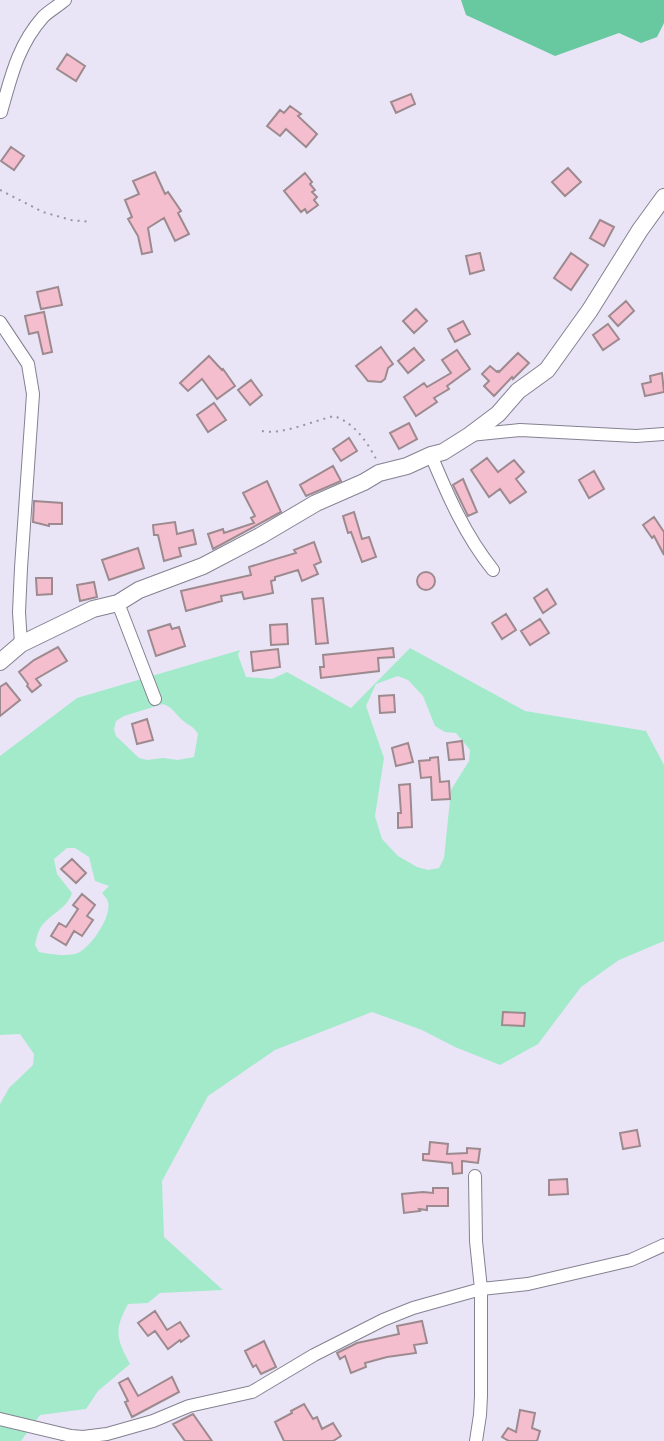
<svg xmlns="http://www.w3.org/2000/svg" width="664" height="1441" font-family="'Roboto Condensed',sans-serif">
  <rect width="100%" height="100%" fill="#e9e5f7"/>
  <!-- green -->
  <path fill="#a3eaca" fill-rule="evenodd" d="M410 648 525 711 646 731 664 765V941L619 960 581 987 538 1044 500 1065 455 1047 422 1030 372 1012 275 1050 208 1096 162 1181 164 1237 223 1290 160 1293 148 1303 128 1304C114 1330 116 1338 130 1364L98 1391 86 1409 40 1415 21 1441H0V1104L9 1088 33 1065 34 1054 20 1034 0 1035V756L77 698 240 650 238 655 246 677 272 679 287 672 351 708ZM398 676 408 680 423 696 435 726 445 732 456 733 470 750 469 761 451 790 444 858 439 868 428 870 417 867 398 856 382 839 375 816 384 758 366 706 376 684ZM163 704C172 707 174 712 181 719 187 725 194 726 198 734L194 757 178 760 163 758 147 760 139 758 116 736 114 729 116 721 124 716ZM67 848H75L89 857 95 881 109 886 102 893C104 896 107 898 108 902 112 917 91 947 78 953 67 957 49 954 39 952L35 945C37 937 38 929 44 923 53 913 68 907 72 893L57 874 54 859Z"/>
  <!-- forest -->
  <path fill="#68c9a1" d="M461 0H664V23L657 37 641 43 619 33 555 56 466 15Z"/>
  <!-- building -->
  <path fill="#f5bece" stroke="#9d8a8f" stroke-width="2" d="M67 54 85 66 76 81 57 69Z
    M411 94 415 104 396 113 391 102Z
    M290 106 301 114 298 116 317 134 306 147 286 129 280 136 267 126 280 110 284 113Z
    M11 147 24 156 14 170 1 161Z
    M568 168 581 182 565 196 552 182Z
    M155 172 165 194 168 192 181 211 178 213 189 234 175 241 164 218 148 228 152 252 142 254 138 236 128 219 132 217 125 200 139 194 133 181Z
    M305 173 312 182 310 184 315 190 312 192 317 197 314 200 318 205 307 213 305 209 301 212 284 191Z
    M600 220 614 227 604 246 590 238Z
    M480 253 484 270 470 274 466 256Z
    M571 253 588 265 571 290 554 278Z
    M58 287 62 305 41 309 37 292Z
    M626 301 634 311 618 326 609 316Z
    M416 309 427 321 414 333 403 321Z
    M44 312 52 352 43 354 38 332 29 334 25 316Z
    M463 321 470 334 455 342 448 329Z
    M608 324 619 339 603 350 593 335Z
    M381 347 393 364 388 368 385 379 381 382 368 381 356 366Z
    M414 348 424 360 408 373 398 361Z
    M457 350 470 369 447 386 449 389 434 398 437 402 416 416 404 397 424 383 427 387 451 373 442 360Z
    M518 353 529 363 513 379 512 377 494 396 484 386 489 381 482 374 490 366 497 372 498 371 499 372Z
    M209 356 222 370 223 369 235 386 217 399 202 379 188 391 180 383Z
    M662 373 664 392 645 396 642 384 651 382 650 376Z
    M251 380 262 395 250 405 238 390Z
    M214 403 226 420 208 432 197 415Z
    M409 423 417 439 399 449 390 433Z
    M349 438 357 451 341 461 333 449Z
    M487 458 498 472 514 460 524 472 516 479 526 492 510 503 500 489 489 497 471 470Z
    M333 466 341 481 306 496 300 485Z
    M594 471 604 489 589 498 579 480Z
    M463 479 477 512 468 516 453 485Z
    M267 481 281 512 213 549 208 534 223 529 224 533 254 523 251 518 255 516 243 493Z
    M34 501 62 503V524H49V526L33 522Z
    M354 512 362 539 369 537 376 557 362 562 351 532 348 533 343 516Z
    M654 517 664 532V555L654 536 652 538 643 525Z
    M175 522 177 534 193 530 196 544 179 548 181 556 164 561 158 535H154L153 525Z
    M314 542 321 562 314 565 318 574 302 581 298 570 275 577V580L271 581 273 593 244 599 242 592 221 596 222 601 186 611 181 591 251 575 249 567 296 553 294 550Z
    M138 548 144 568 109 580 102 560Z
    M417 581a9 9 0 1 1 18 0a9 9 0 1 1-18 0Z
    M36 578H52V594L37 595Z
    M94 582 97 597 80 601 77 585Z
    M547 589 556 604 543 613 534 598Z
    M323 598 328 643 316 644 312 599Z
    M506 614 516 630 502 639 492 623Z
    M540 619 549 633 530 645 521 631Z
    M170 624 172 629 179 627 185 646 156 656 148 631Z
    M287 624 288 644 271 645 270 625Z
    M58 647 67 661 36 679 41 685 32 692 27 686 28 684 19 672 34 660Z
    M393 648 394 657 378 658 379 671 321 678 320 667H324L323 655Z
    M278 649 280 667 253 671 251 652Z
    M6 683 20 700 0 716V687Z
    M394 695 395 712 380 713 379 696Z
    M147 719 153 740 137 744 132 724Z
    M462 741 464 759 449 760 447 743Z
    M408 743 413 762 396 766 392 748Z
    M438 757 440 782 449 781 450 799 432 800 431 777 421 778 419 761 430 760V758Z
    M410 784 412 827 398 828V813H401L399 785Z
    M72 859 86 873 76 883 61 869Z
    M82 894 95 905 87 916 93 920 82 936 74 931 66 945 51 936 59 923 66 927 78 909 73 905Z
    M503 1012 525 1013 524 1026 502 1025Z
    M637 1130 640 1146 623 1149 620 1133Z
    M430 1142 448 1144 447 1154 467 1153V1148L480 1149 478 1163 462 1161V1173L453 1174 452 1163 423 1160V1154H429Z
    M567 1179 568 1194 549 1195V1180Z
    M433 1188H448V1206H427V1210L419 1209 420 1211 404 1213 402 1194 423 1192 433 1193Z
    M155 1311 167 1330 180 1322 189 1336 181 1342 180 1340 168 1349 155 1331 148 1336 138 1323Z
    M422 1321 427 1343 414 1345 416 1353 387 1357 365 1363 366 1367 351 1373 345 1356 340 1359 337 1353 357 1343 399 1334 397 1326Z
    M264 1341 276 1367 261 1374 256 1365 253 1367 245 1351Z
    M172 1377 179 1392 132 1417 125 1402 128 1401 119 1383 128 1378 138 1396Z
    M304 1404 313 1419 317 1417 322 1429 333 1423 341 1436 333 1441H284L275 1422 292 1413 291 1411Z
    M520 1410 535 1413 532 1428 540 1431 537 1441H509L502 1437 508 1428 516 1432Z
    M193 1414 212 1441H185L173 1424Z"/>
  <g fill="none" stroke-linecap="round" stroke-linejoin="round">
    <!-- minor casing -->
    <g stroke="#848191" stroke-width="14">
      <path id="minor" d="M1 112C11 77 18 45 43 17 49 11 58 6 65 0
        M0 322 28 364 33 394 21 568 19 612 21 644
        M470 435 520 430 636 436 664 434
        M431 455C448 496 465 535 493 570
        M118 603 155 699
        M475 1176 476 1241 481 1289V1396L480 1415 476 1441
        M0 1419 71 1436 83 1437 107 1434 153 1421 189 1406 252 1392 314 1355 383 1320 413 1308 481 1289 528 1284 631 1260 664 1245"/>
    </g>
    <!-- tertiary casing -->
    <g stroke="#848191" stroke-width="18">
      <path id="tertiary" d="M0 662 21 644 93 609 118 603 139 590 203 566 260 536 316 503 364 482 379 473 407 466 431 455 443 452 470 435 498 414 518 391 547 370 590 310 640 230 664 197"/>
    </g>
    <!-- path -->
    <path stroke="#9895a2" stroke-width="2" stroke-dasharray="2 5" stroke-linecap="butt" d="M0 190 43 212 71 220 91 222
      M262 431C282 435 313 421 334 416 354 423 366 440 376 459"/>
    <!-- minor -->
    <use href="#minor" stroke="#fff" stroke-width="12"/>
    <!-- tertiary -->
    <use href="#tertiary" stroke="#fff" stroke-width="16"/>
  </g>
</svg>
